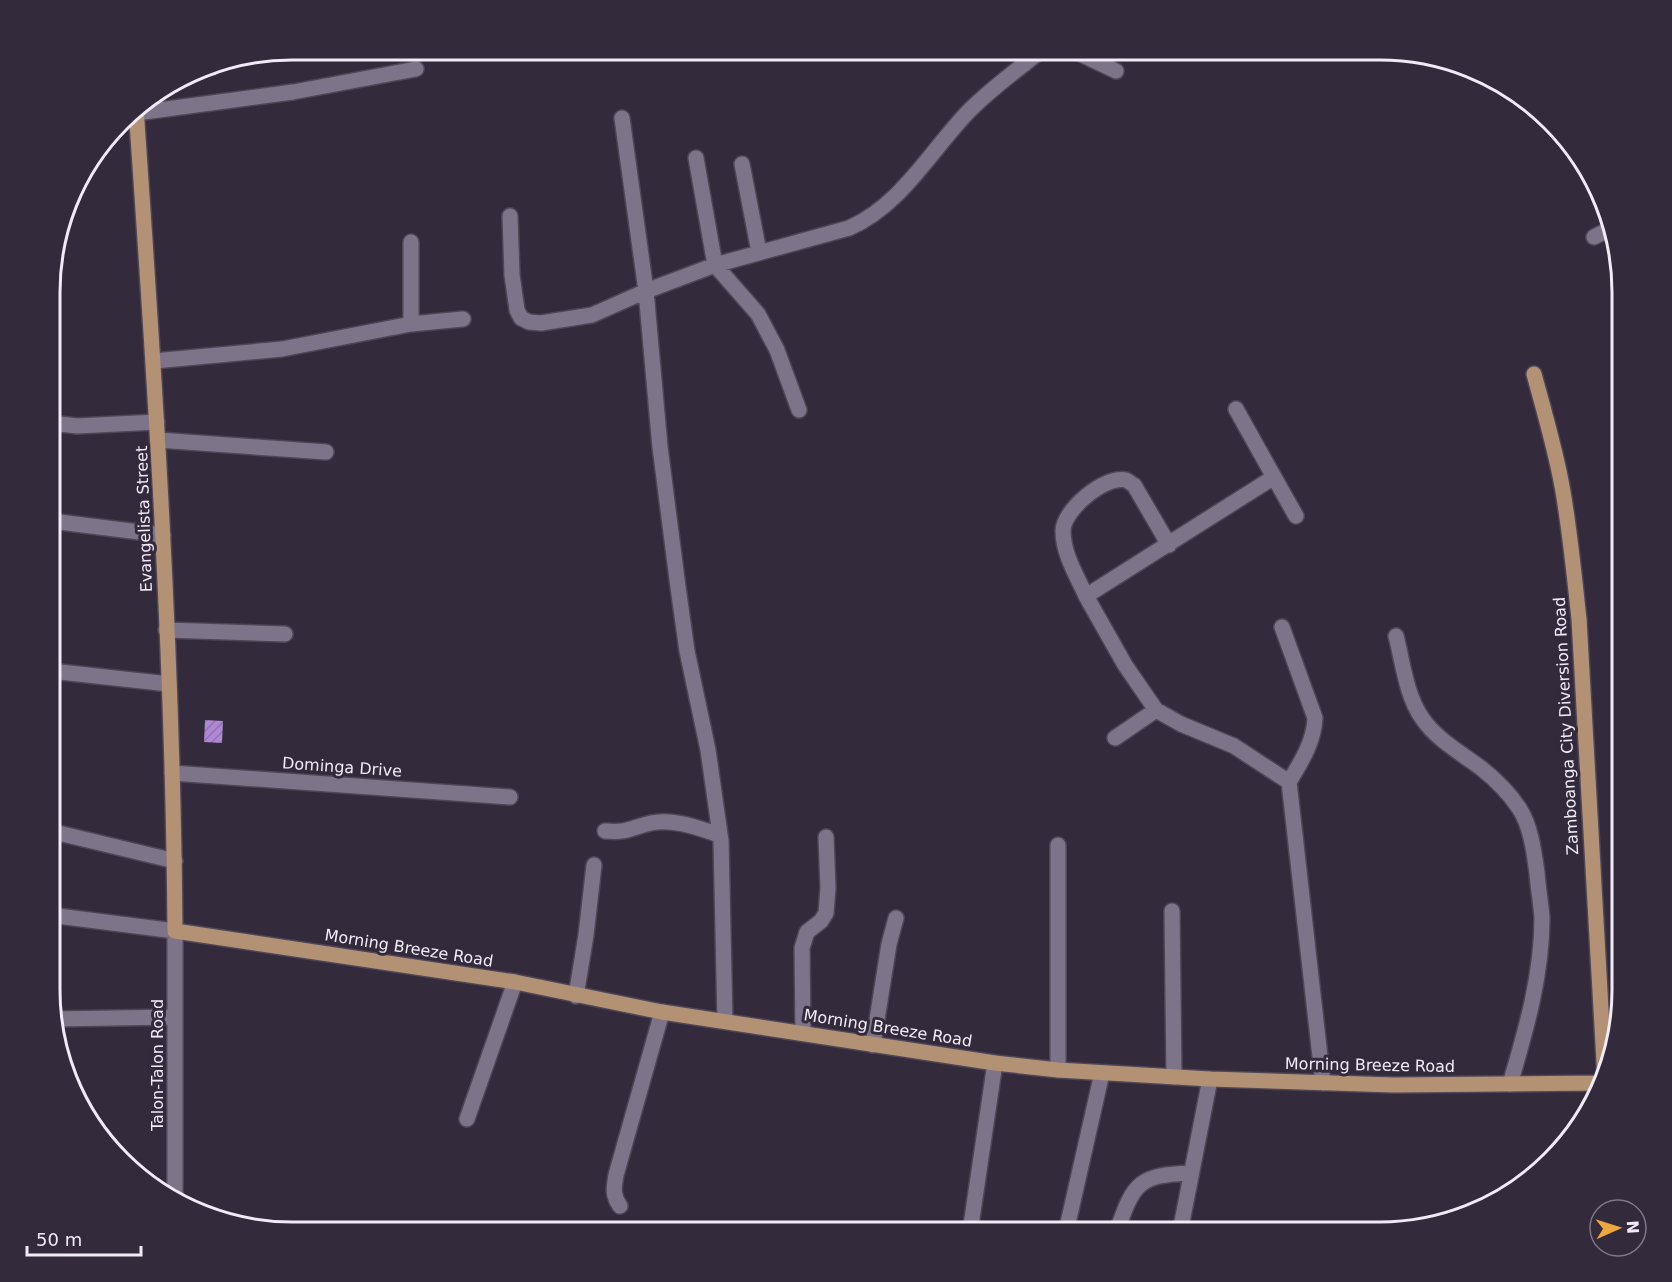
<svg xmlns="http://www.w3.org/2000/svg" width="1672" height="1282" font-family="'DejaVu Sans',sans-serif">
  <defs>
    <pattern id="building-hatch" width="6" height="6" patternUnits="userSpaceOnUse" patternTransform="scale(1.5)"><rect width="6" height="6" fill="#af87d5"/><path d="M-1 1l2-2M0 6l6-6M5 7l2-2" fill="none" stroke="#9074ab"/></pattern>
  </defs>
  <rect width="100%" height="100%" fill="#332a3c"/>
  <!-- building -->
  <path fill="url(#building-hatch)" d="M215 62 216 75 190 77 214 63Z
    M205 720 223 721 222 743 204 742Z"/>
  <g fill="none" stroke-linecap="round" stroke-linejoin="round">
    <!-- minor casing -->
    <g stroke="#4e4655" stroke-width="18">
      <path id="minor" d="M1072 50 1116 71
        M129 114 293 92 416 69
        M622 118 646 291 660 447 678 587 687 651 708 750 721 841 725 1021
        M696 158 715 265 758 314 777 350 799 410
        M742 164 759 252
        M510 216 512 275 517 310 521 318 529 322 541 323 592 315 646 291 715 265 849 228C900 206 930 152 967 113 989 90 1017 70 1042 50
        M1594 237 1608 230
        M411 324 463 319
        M154 361 282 349 411 324V242
        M51 423 77 426 157 422
        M158 440 326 452
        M1274 477 1296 516
        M51 521 163 535
        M1086 596C1077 576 1063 554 1063 531 1063 510 1105 475 1126 480 1129 481 1131 484 1134 485L1169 545
        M1282 627 1315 718C1314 742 1301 762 1289 782L1323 1083
        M166 630 285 634
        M1396 636C1403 663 1406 695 1422 718 1436 739 1461 753 1481 768 1495 779 1509 793 1519 808 1531 826 1534 852 1537 873 1538 888 1541 903 1542 918 1542 975 1526 1030 1510 1084
        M51 671 169 684
        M1156 710 1125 665 1086 596 1274 477 1236 409
        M1115 738 1156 710 1181 724 1234 746 1289 782
        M172 773 510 797
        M50 831 175 861
        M605 831C628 833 630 828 651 823 673 818 698 828 720 835
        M1058 845V1070
        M1172 911 1174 1077
        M50 915 175 931V1199
        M576 996 586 935 594 865
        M54 1019 175 1017
        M803 1033 802 948 807 932 821 921 826 913 828 888 826 837
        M873 1045 889 944 896 918
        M467 1119 515 982
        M620 1206C612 1195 614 1187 616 1175L662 1012
        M1117 1231C1134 1182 1139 1175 1191 1173
        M970 1232 995 1063
        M1066 1232 1102 1073
        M1180 1232 1210 1079"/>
    </g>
    <!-- major casing -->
    <g stroke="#4e4655" stroke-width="18">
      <path id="major" d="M136 108C155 381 173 656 175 931L515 982 662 1012 995 1063 1058 1070 1210 1079 1394 1085 1604 1083
        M1534 374C1544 411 1555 448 1562 486 1570 530 1574 574 1579 619L1605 1080"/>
    </g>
    <!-- minor -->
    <use href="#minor" stroke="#7e7489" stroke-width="15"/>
    <!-- major -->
    <use href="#major" stroke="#b29174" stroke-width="15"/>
  </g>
  <g text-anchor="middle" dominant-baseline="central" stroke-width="6" stroke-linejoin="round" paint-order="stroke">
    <!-- street labels -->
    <g font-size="16" fill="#f1ebf7" stroke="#332a3c">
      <text transform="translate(144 519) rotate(-92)">Evangelista Street</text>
      <text transform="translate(1566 726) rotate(-93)">Zamboanga City Diversion Road</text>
      <text transform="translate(342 767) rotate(4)">Dominga Drive</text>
      <text transform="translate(409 948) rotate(9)">Morning Breeze Road</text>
      <text transform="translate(888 1028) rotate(9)">Morning Breeze Road</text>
      <text transform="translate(157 1065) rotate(-90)">Talon-Talon Road</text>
      <text transform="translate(1370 1065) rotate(1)">Morning Breeze Road</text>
    </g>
  </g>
  <!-- crop -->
  <path d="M0 0H1672V1282H0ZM292 60H1380A232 232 0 0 1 1612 292V990A232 232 0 0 1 1380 1222H292A232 232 0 0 1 60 990V292A232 232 0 0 1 292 60Z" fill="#332a3c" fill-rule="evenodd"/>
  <path fill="none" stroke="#f1ebf7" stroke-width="3" d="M292 60H1380A232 232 0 0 1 1612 292V990A232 232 0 0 1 1380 1222H292A232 232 0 0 1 60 990V292A232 232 0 0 1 292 60Z"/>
  <!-- north arrow -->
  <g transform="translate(1618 1228) rotate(87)"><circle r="28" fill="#332a3c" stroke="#7f7787" stroke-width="1.5"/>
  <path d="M0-4.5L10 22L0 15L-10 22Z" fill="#efa73d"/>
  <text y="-9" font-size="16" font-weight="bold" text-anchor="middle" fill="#f1ebf7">N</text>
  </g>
  <!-- scale -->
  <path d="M27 1246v9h114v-9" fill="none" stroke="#f1ebf7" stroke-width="3"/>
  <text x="36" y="1246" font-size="18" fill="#f1ebf7" stroke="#332a3c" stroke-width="4.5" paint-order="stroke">50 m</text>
</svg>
